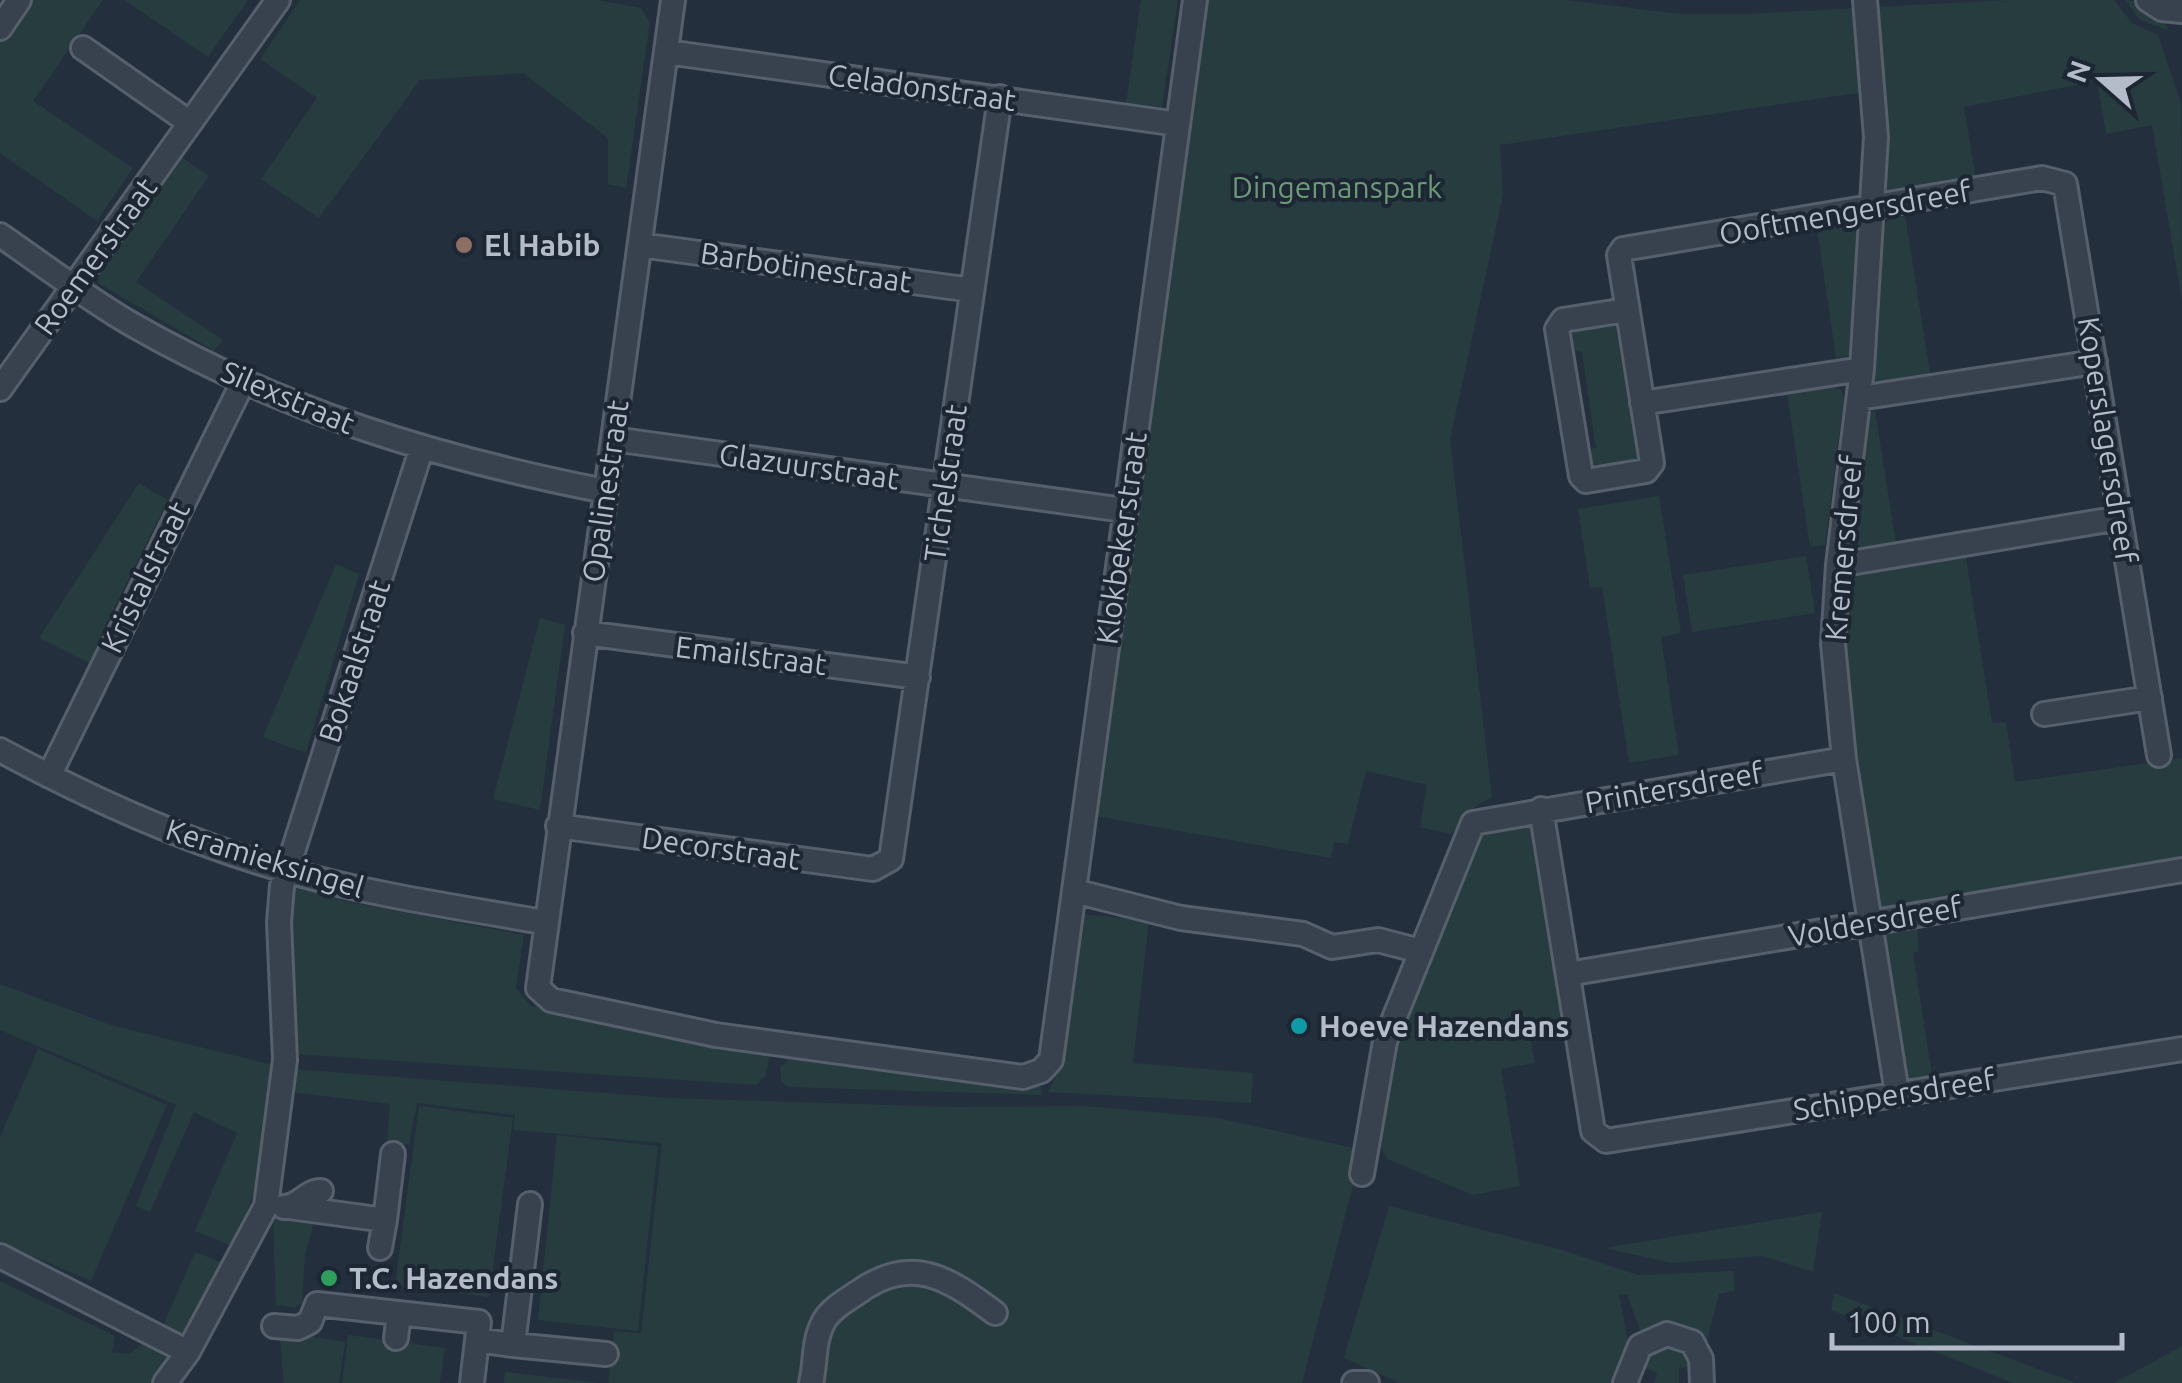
<svg xmlns="http://www.w3.org/2000/svg" width="2182" height="1383" font-family="Ubuntu,sans-serif">
  <rect width="100%" height="100%" fill="#242f3e"/>
  <!-- green -->
  <path fill="#263c3f" d="M30 0H103L33 101 133 168 97 221 0 153V42Z
    M124 0H248L208 57Z
    M300 0H597L641 8 650 22 626 188 608 184V138L523 73 420 80 319 218 261 179 317 98 260 59Z
    M1141 0H1178L1162 107 1126 103Z
    M1197 0H1566L1681 14H1746L2007 0H2114L2132 23 2158 35 2181 103 2182 301 2152 125 2106 134 2097 81 1964 107 1976 179 1880 194 1878 90 1500 145 1503 195 1450 440 1492 797 1476 806 1451 834 1420 827 1427 785 1366 771 1348 844 1334 842 1331 858 1084 814Z
    M2125 0C2142 0 2161 14 2168 30L2140 20Z
    M177 154 209 176 136 282 223 340 214 351 98 283 100 266Z
    M1905 215 1931 379 1879 384 1870 373 1880 229 1891 217Z
    M1857 223 1851 355 1836 358 1817 229Z
    M1615 324 1638 462 1585 470 1581 451 1596 448 1582 352 1566 350 1563 331Z
    M1830 386 1841 390 1844 398 1825 545 1810 547 1787 393Z
    M1875 410 1896 544 1862 548 1848 535 1867 415Z
    M139 483 168 500 100 636 103 643 93 665 39 638Z
    M1659 496 1681 633 1661 637 1679 755 1629 763 1602 587 1590 588 1578 509Z
    M1806 556 1815 613 1692 632 1683 575Z
    M1966 558 1992 723 2006 722 2015 782 2182 758V859L1877 909 1843 694V582L1858 572Z
    M336 564 359 574 306 753 263 737Z
    M540 618 565 625 540 810 493 799Z
    M1531 823 1537 828 1570 1028 1530 1036 1535 1063 1501 1069 1520 1186 1473 1195 1387 1159 1375 1134 1392 1044 1468 839 1485 828Z
    M291 885 349 902 524 935 516 988 531 1006 765 1051 769 1057 766 1075 756 1085 294 1054Z
    M1080 914 1149 920 1133 1063 1253 1073 1251 1103 1048 1092 1059 1069Z
    M1917 928 1919 951 1913 953 1932 1075 1901 1081 1878 934Z
    M0 984 111 1025 273 1065 257 1185 234 1247 195 1231 237 1133 194 1112 150 1212 136 1206 176 1105 0 1030Z
    M38 1049 167 1105 91 1281 0 1242V1137Z
    M793 1055 1040 1085 1042 1095 788 1087 781 1081 780 1067Z
    M293 1069 670 1098 954 1107 1087 1106 1218 1118 1362 1150 1302 1383H608L614 1331 641 1333 662 1143 513 1130 515 1115 417 1103 409 1145 387 1142 390 1104 290 1092Z
    M419 1106 513 1118 489 1297 395 1285Z
    M557 1135 658 1146 638 1331 538 1320Z
    M1389 1206 1559 1249 1638 1275 1733 1271 1735 1291 1719 1294 1706 1345 1677 1325 1641 1332 1627 1295 1619 1294 1629 1348 1616 1383H1400L1344 1358Z
    M1822 1212 1813 1272 1763 1256 1672 1263 1604 1248Z
    M273 1215 314 1221 305 1256 302 1303 295 1308 276 1305Z
    M195 1252 226 1264 187 1336 163 1326Z
    M0 1281 115 1336 112 1352 129 1354 144 1342 170 1356 149 1383H0Z
    M1834 1293 2076 1383H2013L1831 1310Z
    M279 1331 345 1342 339 1383H284Z
    M348 1335 445 1348 440 1383H342Z
    M1664 1344C1681 1346 1688 1349 1691 1367L1679 1368V1383H1654L1657 1373 1641 1366 1646 1350Z
    M2182 1346V1383H2114Z
    M505 1372 599 1383H504Z"/>
  <g fill="none" stroke-linecap="round" stroke-linejoin="round">
    <!-- minor casing -->
    <g stroke="#565f6c" stroke-width="28">
      <path id="minor" d="M673 0 538 988 551 1000 716 1035 1023 1077 1041 1071 1051 1060 1195 0
        M1865 0 1876 137 1862 369 1838 565 1833 644 1844 759 1897 1093
        M2148 0 2162 9 2182 11
        M0 28 19 0
        M83 48 190 123
        M667 52 1178 124
        M0 235C44 265 86 298 133 325 286 412 433 457 605 491
        M640 245 972 290
        M1626 310 1563 320 1557 329 1581 476 1586 481 1646 471 1652 463 1619 255 1623 249 2042 178 2065 184 2159 755
        M0 389 278 0
        M1859 398 2095 362
        M1642 403 1862 369
        M613 439 1124 510
        M1838 565 2120 518
        M585 633 918 677
        M2044 714 2150 698
        M0 750C91 799 188 843 288 871 372 895 458 907 543 922
        M49 776 244 380
        M1541 809 1593 1131 1606 1141 2182 1049
        M558 826 873 869 891 859 1000 97
        M1074 891 1181 918 1303 934 1332 947 1378 940 1420 951
        M1568 974 2182 870
        M1362 1174 1385 1041 1473 823 1844 759
        M284 1207C300 1207 306 1191 321 1191
        M289 1207 385 1220 393 1154
        M380 1248 385 1220
        M0 1256 188 1352
        M274 1326 298 1328 310 1322 317 1304 479 1322 477 1340
        M396 1338 399 1313
        M513 1345 606 1354
        M165 1383 188 1352 266 1206 285 1060 279 922 282 886 421 450
        M472 1383 477 1340 513 1345 530 1204
        M811 1383C816 1363 813 1342 823 1323 829 1310 845 1301 857 1293 911 1254 947 1277 995 1313
        M1354 1383H1367
        M1625 1383 1640 1346 1667 1334 1692 1342 1701 1359 1702 1383"/>
    </g>
    <!-- minor -->
    <use href="#minor" stroke="#38414e" stroke-width="22"/>
  </g>
  <!-- markers -->
  <circle fill="#8d6e63" stroke="#1d2633" stroke-width="4" cx="464" cy="245" r="10"/>
  <circle fill="#0f9aa8" stroke="#1d2633" stroke-width="4" cx="1299" cy="1026" r="10"/>
  <circle fill="#2e9e5b" stroke="#1d2633" stroke-width="4" cx="329" cy="1278" r="10"/>
  <g text-anchor="middle" dominant-baseline="central" stroke-width="8" stroke-linejoin="round" paint-order="stroke">
    <!-- street labels -->
    <g font-size="30" fill="#b4bcc9" stroke="#1d2633">
      <text transform="translate(922 87) rotate(8)">Celadonstraat</text>
      <text transform="translate(1845 212) rotate(-10)">Ooftmengersdreef</text>
      <text transform="translate(95 256) rotate(-54)">Roemerstraat</text>
      <text transform="translate(806 267) rotate(8)">Barbotinestraat</text>
      <text transform="translate(288 397) rotate(23)">Silexstraat</text>
      <text transform="translate(2108 440) rotate(81)">Koperslagersdreef</text>
      <text transform="translate(809 466) rotate(8)">Glazuurstraat</text>
      <text transform="translate(945 483) rotate(-82)">Tichelstraat</text>
      <text transform="translate(605 491) rotate(-82)">Opalinestraat</text>
      <text transform="translate(1121 538) rotate(-82)">Klokbekerstraat</text>
      <text transform="translate(1843 548) rotate(-85)">Kremersdreef</text>
      <text transform="translate(145 577) rotate(-64)">Kristalstraat</text>
      <text transform="translate(751 655) rotate(7)">Emailstraat</text>
      <text transform="translate(354 661) rotate(-72)">Bokaalstraat</text>
      <text transform="translate(1674 787) rotate(-10)">Printersdreef</text>
      <text transform="translate(721 848) rotate(8)">Decorstraat</text>
      <text transform="translate(265 858) rotate(17)">Keramieksingel</text>
      <text transform="translate(1875 921) rotate(-10)">Voldersdreef</text>
      <text transform="translate(1894 1094) rotate(-9)">Schippersdreef</text>
    </g>
    <!-- park labels -->
    <g font-size="30" fill="#6b9a76" stroke="#1d2633">
      <text x="1337" y="187">Dingemanspark</text>
    </g>
    <!-- poi labels -->
    <g font-size="30" font-weight="bold" fill="#b4bcc9" stroke="#1d2633" text-anchor="start">
      <text x="484" y="245">El Habib</text>
      <text x="1319" y="1026">Hoeve Hazendans</text>
      <text x="349" y="1278">T.C. Hazendans</text>
    </g>
  </g>
  <!-- north arrow -->
  <g transform="translate(2102 80) rotate(290)" stroke="#1d2633" stroke-width="8" paint-order="stroke">
  <path d="M0-8L18 38L0 25L-18 38Z" fill="#b4bcc9"/>
  <text y="-15" font-size="28" font-weight="bold" text-anchor="middle" fill="#b4bcc9">N</text>
  </g>
  <!-- scale -->
  <path d="M1832 1333v15h290v-15" fill="none" stroke="#b4bcc9" stroke-width="5"/>
  <text x="1847" y="1333" font-size="30" fill="#b4bcc9" stroke="#1d2633" stroke-width="8" paint-order="stroke">100 m</text>
</svg>
